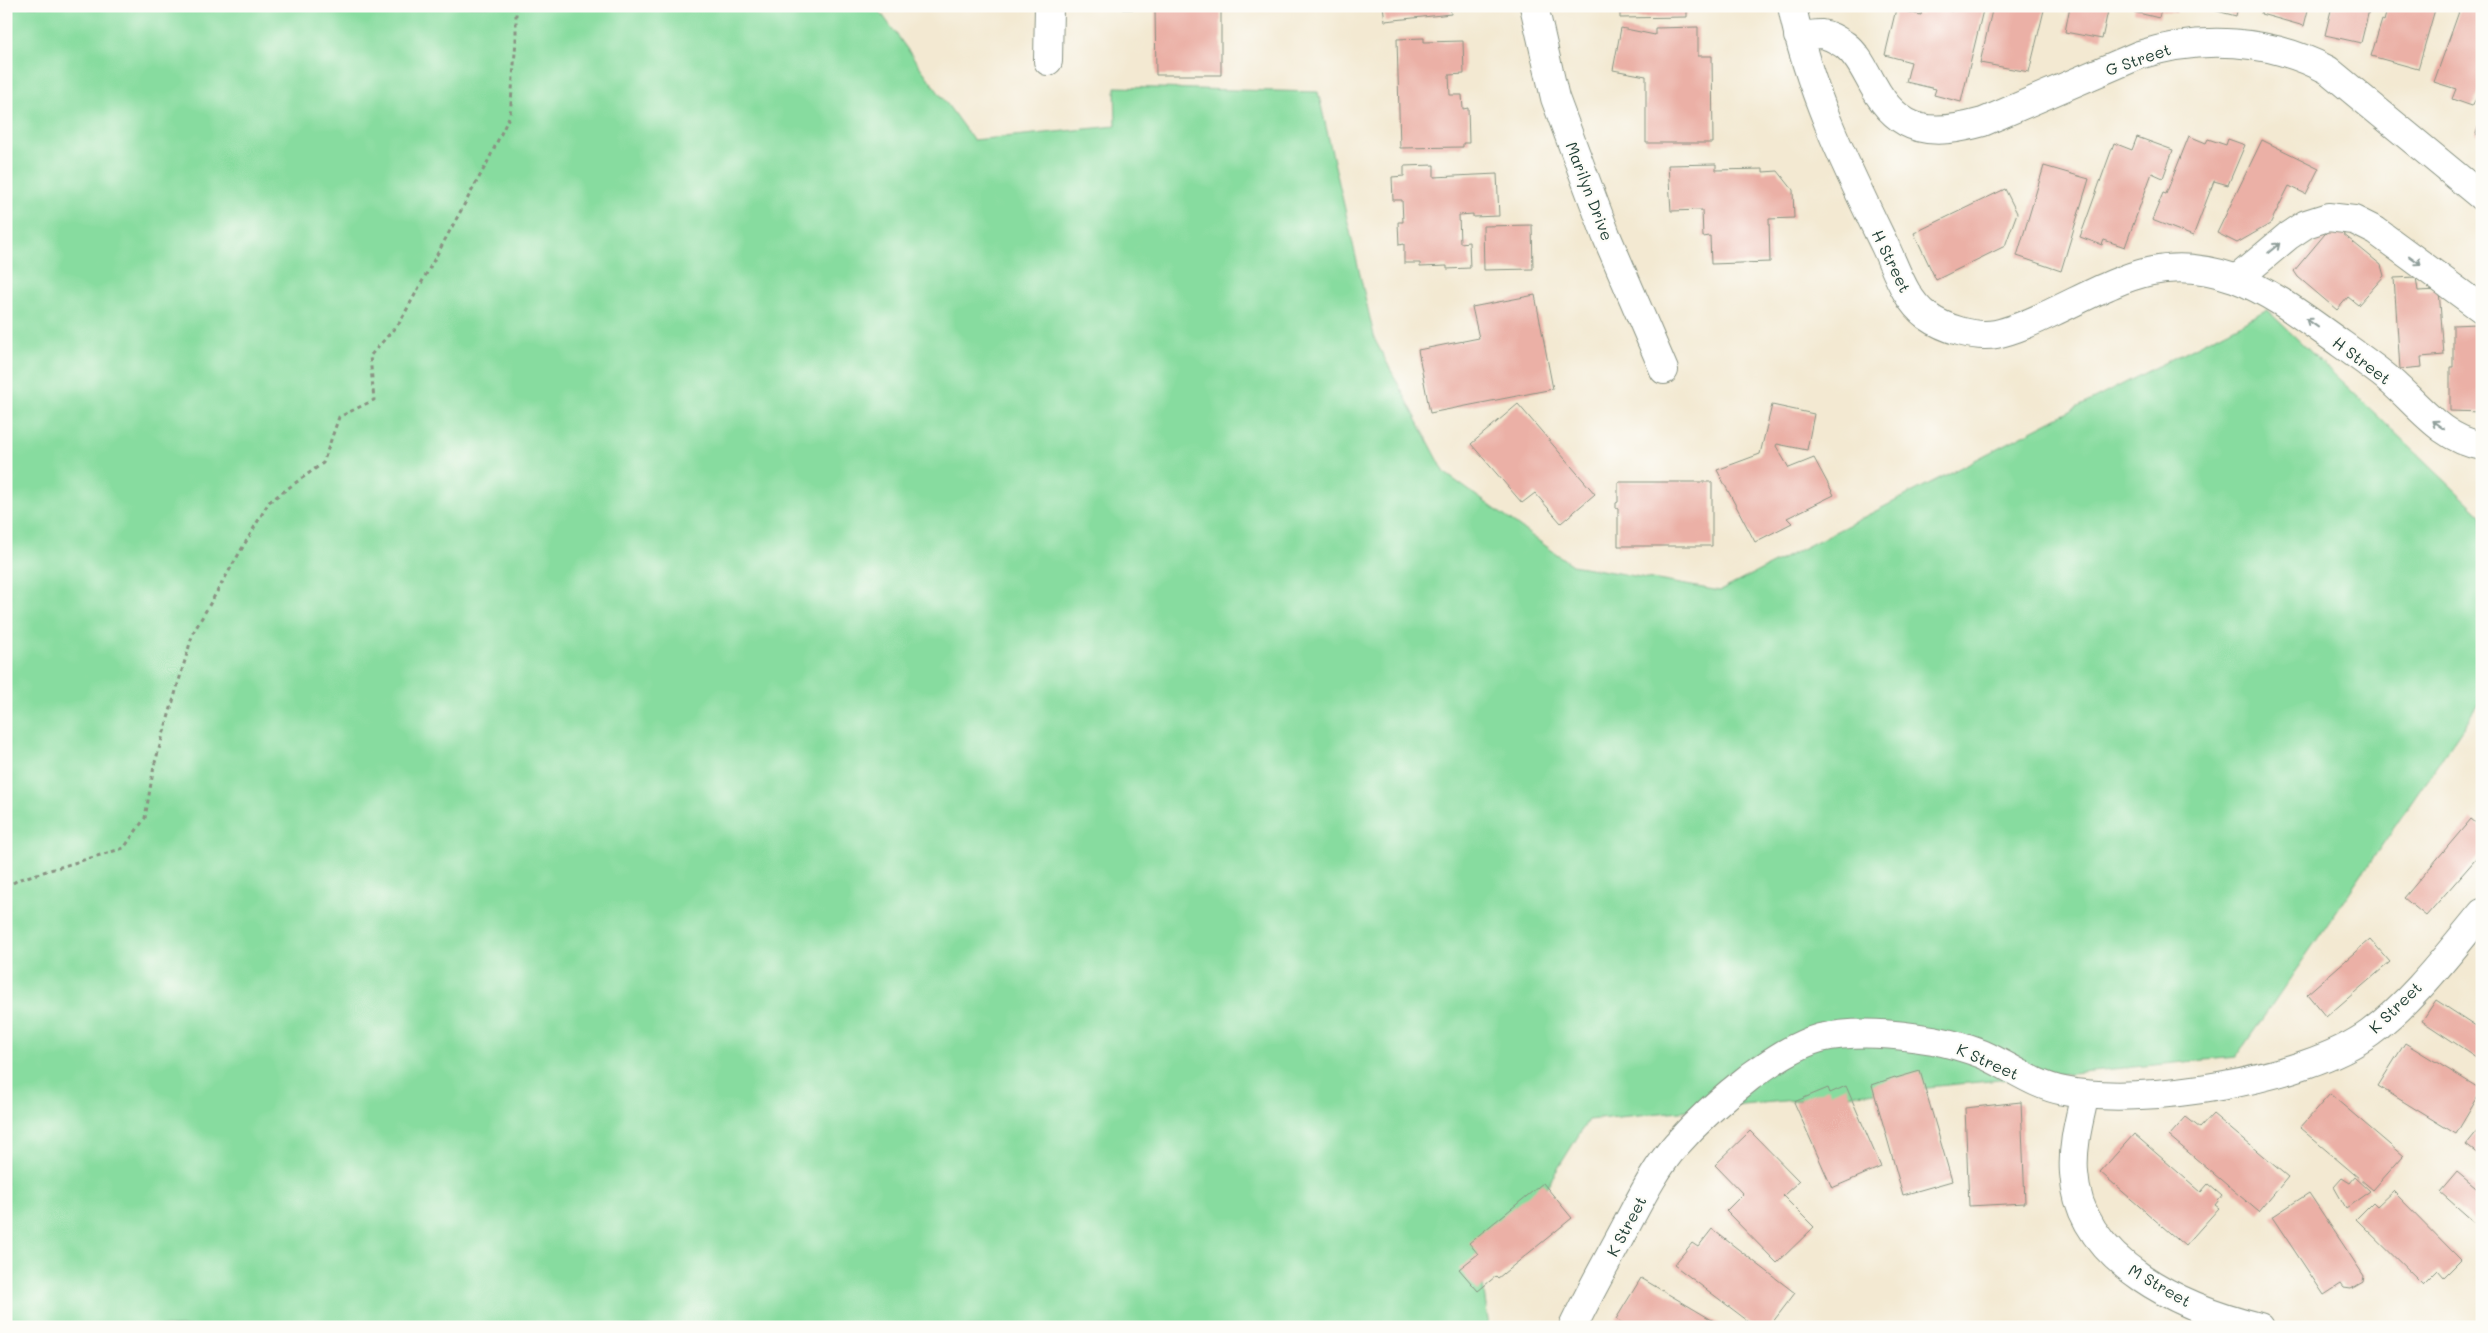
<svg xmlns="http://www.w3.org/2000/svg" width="2488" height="1333" font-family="Mali,sans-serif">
  <rect width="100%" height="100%" fill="#fdfcf7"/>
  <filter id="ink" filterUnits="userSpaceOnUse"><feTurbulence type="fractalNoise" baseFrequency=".02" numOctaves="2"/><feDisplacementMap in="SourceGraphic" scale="10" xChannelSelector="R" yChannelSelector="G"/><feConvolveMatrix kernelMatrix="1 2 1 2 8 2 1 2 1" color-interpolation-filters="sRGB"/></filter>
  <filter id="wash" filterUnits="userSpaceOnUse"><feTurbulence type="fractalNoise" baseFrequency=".0096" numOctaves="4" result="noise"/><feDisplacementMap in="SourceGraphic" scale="20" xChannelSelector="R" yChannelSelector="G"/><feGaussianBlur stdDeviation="1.12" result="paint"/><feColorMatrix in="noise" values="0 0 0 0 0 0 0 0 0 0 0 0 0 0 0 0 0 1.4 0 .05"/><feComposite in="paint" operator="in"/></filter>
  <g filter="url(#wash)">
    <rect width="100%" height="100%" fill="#f3e9d2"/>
    <!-- green -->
    <path fill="#87dc9f" stroke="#538c6a" d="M6 6H876L973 140 1116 126 1115 87 1318 92 1375 340 1445 473 1572 565 1720 591 2267 310 2482 516V700L2236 1057 1588 1120 1510 1246 1482 1278 1489 1327H6Z"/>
    <g id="blocks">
      <!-- building -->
      <path fill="#ebb0a6" d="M1122 6H1221V75H1156L1155 9H1122Z
        M1383 6H1450L1451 14 1385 21Z
        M1620 6H1687V17L1620 18Z
        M1923 6 1952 11 1953 6H1984L1961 102 1934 95 1936 89 1906 82 1911 62 1885 55 1896 9 1921 15Z
        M1993 6H2045L2029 72 1980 63Z
        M2070 6H2109L2102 39 2065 32Z
        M2135 6H2178L2176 13 2161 10 2159 18 2134 12Z
        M2198 6H2238L2236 16Z
        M2263 6H2309L2304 26 2261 14Z
        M2332 6H2370L2361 43 2325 35Z
        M2388 6H2436L2418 69 2371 56 2382 20 2384 21Z
        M2461 6H2482V88L2472 106 2452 99 2456 89 2434 82Z
        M1698 27V56H1712L1713 143H1646V76L1613 70 1621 28 1655 35V28Z
        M1424 38V42L1463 41 1464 74 1449 75 1450 95H1462L1463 109 1468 108 1469 143H1463V147L1400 148 1397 39Z
        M2481 118H2482V143L2479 142 2481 137 2476 134Z
        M2189 136 2206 143 2208 139 2226 145 2228 139 2245 145 2228 185 2214 181 2193 236 2152 220 2163 193 2166 194Z
        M2137 137 2173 150 2163 178 2152 173 2125 247 2104 240 2102 245 2080 237 2114 143 2132 150Z
        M2262 140 2319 168 2306 194 2289 186 2270 224 2237 243 2217 233Z
        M1716 164V170L1763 169V172L1778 171 1793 190 1794 218 1769 219 1770 262 1711 264 1710 236 1703 237 1702 210 1671 211 1668 165Z
        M1434 165V177L1497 174 1499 216 1473 217V214L1459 215 1460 243 1469 242 1470 268 1447 269V266L1420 267V263H1404V244L1399 245 1398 222H1403L1402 200H1393L1392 177 1404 176V166Z
        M2044 166 2089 179 2061 271 2017 256Z
        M2005 189 2017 213 2005 246 1936 280 1914 233Z
        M1532 225 1533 269 1484 270 1483 226Z
        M2330 228 2337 229 2381 265 2384 276 2358 305 2348 297 2337 310 2298 277 2294 271Z
        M2416 277 2418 291 2439 290 2444 355 2421 357 2422 367 2400 369 2394 278Z
        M1535 295 1553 389 1430 413 1418 350 1479 338 1472 307Z
        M2477 324 2476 338H2482V412L2450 411V367H2453V325Z
        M1518 404 1595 494 1561 523 1535 493 1522 503 1471 444Z
        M1772 405 1814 414 1807 450 1777 444 1776 446 1789 468 1814 458 1834 495 1787 518 1792 523 1755 542 1717 470 1760 454Z
        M1618 482H1712V546H1618V509L1616 508V503L1618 502Z
        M2471 819 2482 828V852L2426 916 2404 898Z
        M2370 939 2390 962 2326 1017 2307 994Z
        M2436 1000 2482 1030V1061L2422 1021Z
        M2405 1043 2482 1090 2456 1134 2378 1086Z
        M1920 1071 1952 1181 1903 1195 1872 1085 1895 1077 1896 1078Z
        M1846 1086 1881 1167 1832 1188 1794 1102 1828 1088 1830 1093Z
        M2330 1094 2403 1156 2373 1190 2300 1128Z
        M2021 1102 2025 1203 1969 1206 1965 1108Z
        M2213 1114 2288 1177 2259 1212 2169 1136 2186 1117 2200 1128Z
        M2482 1125V1157L2466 1145Z
        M1750 1131 1799 1181 1783 1196 1814 1227 1777 1263 1726 1211 1743 1194 1715 1165Z
        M2134 1134 2201 1192 2208 1184 2222 1196 2215 1205 2219 1208 2185 1246 2100 1172Z
        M2457 1172 2482 1193V1229L2440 1192Z
        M2355 1177 2370 1191 2346 1208 2334 1187 2342 1178 2350 1183Z
        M1543 1183 1572 1218 1498 1278 1496 1276 1478 1291 1459 1269 1478 1254 1469 1243Z
        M2393 1191 2461 1260 2444 1277 2438 1270 2423 1285 2356 1219 2373 1202 2377 1206Z
        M2309 1193 2364 1276 2363 1282 2351 1289 2344 1288 2341 1284 2324 1295 2272 1217Z
        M1712 1229 1795 1293 1769 1327H1756L1674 1265 1692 1243 1698 1247Z
        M1641 1278 1724 1327H1629L1616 1319Z"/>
    </g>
  </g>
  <g filter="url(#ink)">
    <use href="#blocks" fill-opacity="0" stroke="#899383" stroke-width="1"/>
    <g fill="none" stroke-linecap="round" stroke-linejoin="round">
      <!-- minor casing -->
      <g stroke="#899383" stroke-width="30">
        <path id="minor" d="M1534 6 1555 98 1606 235 1664 370
          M1792 6C1808 90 1848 170 1885 246 1896 269 1905 300 1927 316 1945 329 1975 338 1996 334 2015 330 2034 321 2051 313 2117 282 2160 252 2234 278 2268 291 2297 312 2326 333 2344 346 2363 359 2381 373 2414 398 2438 439 2482 446
          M1798 36C1805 36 1814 34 1821 34 1830 35 1837 40 1845 45 1858 55 1865 71 1873 85 1900 135 1933 136 1983 122L2139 55C2201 35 2270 39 2328 70L2482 197
          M1048 61 1049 6
          M2237 279 2288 236 2306 224 2328 217 2354 220 2376 231 2482 309
          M2085 1094C2079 1121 2072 1146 2074 1173 2079 1263 2185 1309 2260 1327
          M1573 1327C1589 1293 1608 1260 1626 1226 1641 1198 1655 1169 1676 1145 1698 1120 1725 1096 1751 1076 1772 1061 1795 1045 1820 1038 1857 1030 1896 1034 1933 1040 1949 1043 1966 1048 1982 1054 2010 1066 2033 1085 2064 1091 2141 1107 2306 1080 2370 1033 2413 1001 2448 954 2482 913"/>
      </g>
      <!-- path -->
      <path stroke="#899383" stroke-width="3" stroke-dasharray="4 4" stroke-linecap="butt" d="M6 887 20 879 124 848 145 818 154 766 193 633 269 502 323 463 339 417 374 400 370 356 400 322 487 163 510 115 516 40V6"/>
      <!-- minor -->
      <use href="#minor" stroke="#fff" stroke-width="28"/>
    </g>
    <!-- one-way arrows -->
    <defs><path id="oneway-shaft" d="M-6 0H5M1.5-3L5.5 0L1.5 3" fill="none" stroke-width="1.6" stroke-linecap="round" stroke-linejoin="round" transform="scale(1.25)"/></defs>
    <g stroke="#8f9e9a">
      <use href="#oneway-shaft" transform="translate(2274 248) rotate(-40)"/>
      <use href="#oneway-shaft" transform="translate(2415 260) rotate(36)"/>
      <use href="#oneway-shaft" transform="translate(2312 323) rotate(-144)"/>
      <use href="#oneway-shaft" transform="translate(2438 425) rotate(-145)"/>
    </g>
  </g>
  <g text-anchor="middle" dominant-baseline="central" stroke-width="4.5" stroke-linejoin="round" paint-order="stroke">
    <!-- street labels -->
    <g font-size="16" fill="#1f3d34" stroke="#fdfcf7">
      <text transform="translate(2138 59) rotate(-19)">G Street</text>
      <text transform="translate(1590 191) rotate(69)">Marilyn Drive</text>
      <text transform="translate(1892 261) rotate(64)">H Street</text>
      <text transform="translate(2362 360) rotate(37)">H Street</text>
      <text transform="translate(2395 1007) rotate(-44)">K Street</text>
      <text transform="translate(1988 1061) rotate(24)">K Street</text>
      <text transform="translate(1626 1226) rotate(-62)">K Street</text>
      <text transform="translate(2160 1285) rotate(30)">M Street</text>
    </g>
  </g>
  <!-- margin -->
  <rect width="2488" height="1333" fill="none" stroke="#fdfcf7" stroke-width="25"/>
</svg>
